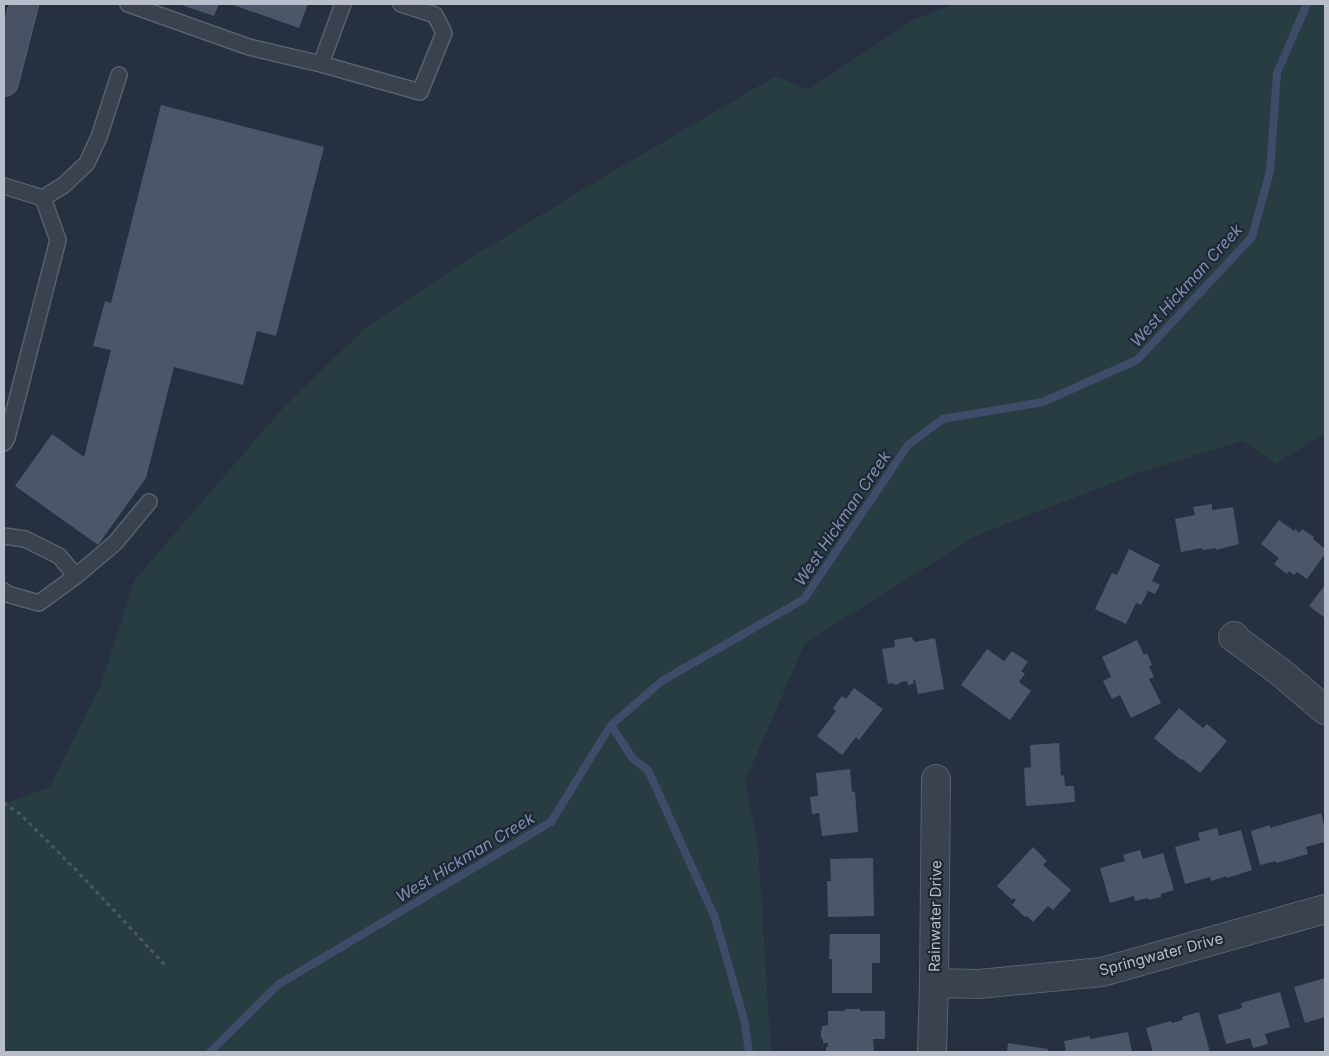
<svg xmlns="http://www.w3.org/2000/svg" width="1329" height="1056" font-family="Inter,sans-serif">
  <rect width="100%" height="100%" fill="#263040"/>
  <!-- green -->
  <path fill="#283d41" d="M956 4H1325V432L1276 464 1243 441 1141 472 995 528 972 538 805 643 745 781 758 845 771 1052H4V804L50 787 100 686 135 580 282 409 362 331 454 268 602 178 776 76 808 90 915 19Z"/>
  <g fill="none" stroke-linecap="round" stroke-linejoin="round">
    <!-- stream -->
    <path stroke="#3c4c69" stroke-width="8" d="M611 725 633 759 648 770 715 918 744 1019 749 1052
      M210 1052 279 984 551 822 611 725 662 681 804 599 908 445 943 419 1043 402 1137 360 1252 237 1270 171 1277 73 1307 4"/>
  </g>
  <!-- building -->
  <path fill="#4c5669" d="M179 4H219L214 16Z
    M230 4H308L299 28Z
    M161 105 324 147 276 336 257 331 243 385 174 367 146 478 98 545 15 486 52 434 84 457 111 350 93 346 105 301 111 303Z
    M1212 504V510L1233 507 1239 544 1216 550V548L1202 550V548L1181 552 1175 519 1195 515 1193 507Z
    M1279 520 1294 531 1295 529 1299 533 1302 529 1314 537 1313 539 1325 549V554L1307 579 1297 572 1294 575 1289 571 1287 574 1274 564 1279 558 1261 544Z
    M1129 549 1160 565 1152 581 1160 585 1155 594 1148 591 1141 605 1136 603 1126 624 1095 609 1112 573 1117 575Z
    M1325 585V618L1309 606Z
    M911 637 915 642 935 638 944 689 918 694 915 680 913 681 914 684 908 685 907 681 901 682 899 684 895 685 893 683 888 684 882 649 895 647 894 640Z
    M1137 640 1144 655 1147 653 1152 665 1149 666 1154 677 1149 679 1161 703 1131 718 1120 695 1112 699 1103 681 1111 677 1102 657Z
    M987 649 1004 661 1012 651 1028 662 1021 671 1025 674 1019 682 1031 691 1010 720 961 685Z
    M854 688 883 709 859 740 856 737 842 755 817 736 836 711 833 708 842 696 846 699Z
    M1179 708 1203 728 1207 724 1227 741 1200 773 1182 759 1181 760 1154 738Z
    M1059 743 1061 776 1064 775 1065 786H1074L1075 802 1026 806 1024 768 1031 767 1030 745Z
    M850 769 852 792H855L858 832 822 836 819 813 812 814 810 797 818 796 816 773Z
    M1321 813 1325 830V842L1306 847 1308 854 1276 863V861L1260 865 1251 831 1270 825V828Z
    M1217 828 1219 836 1241 830 1252 870 1227 878V876L1211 881 1210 877 1185 884 1175 847 1200 840 1198 833Z
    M1033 847 1047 861 1043 865 1071 890 1053 910 1048 906 1033 922 1027 916 1025 917 1012 905 1016 900 1013 898 1012 900 997 886Z
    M1140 850 1143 859 1163 853 1174 890 1161 894V897L1149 900 1148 898 1135 901 1134 896 1110 903 1100 868 1125 861 1123 855Z
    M873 858 874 916 828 917 827 881H831L830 859Z
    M830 934H880V963H872V993H832V959H829Z
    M1325 978V1017L1305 1023 1294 987Z
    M1280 992 1290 1027 1265 1034 1268 1044 1253 1048 1250 1038 1226 1044 1218 1015 1242 1008 1241 1003Z
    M845 1009H860V1011H885V1039H873L874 1052H826V1047H828V1043H823V1040L821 1037V1031L822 1029V1026L828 1025V1011H845Z
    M1199 1012 1210 1052H1153L1146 1028 1171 1021 1172 1023 1183 1020 1182 1017Z
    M1128 1032 1132 1052H1066L1064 1041 1090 1036V1039Z
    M1008 1043 1048 1049 1047 1052H1007Z"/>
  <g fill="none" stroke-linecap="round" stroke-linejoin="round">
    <!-- lane casing -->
    <g stroke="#58606d" stroke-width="18">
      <path id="lane" d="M128 4 249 47 321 64 420 92 444 33 435 15 401 4
        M321 64 343 4
        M4 186 43 198 58 240 7 438 4 443
        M43 198 64 185 87 163 99 137 119 75
        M4 536 25 539 59 556 76 576
        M4 591 7 594 39 603 76 576 115 543 149 502"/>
    </g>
    <!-- street casing -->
    <g stroke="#58606d" stroke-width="30">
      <path id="street" d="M1234 636 1233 637 1279 671 1325 710
        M934 983 979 984 1102 972 1325 909
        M932 1052 934 983 936 779"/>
    </g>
    <!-- secondary casing -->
    <g stroke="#58606d" stroke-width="30">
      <path id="secondary" d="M4 82 24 4"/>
    </g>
    <!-- path -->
    <path stroke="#465a5e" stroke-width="3" stroke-dasharray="4 4" stroke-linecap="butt" d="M4 803 20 814 75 869 165 965"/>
    <!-- lane -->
    <use href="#lane" stroke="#3a4250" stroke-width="15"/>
    <!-- street -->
    <use href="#street" stroke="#3a4250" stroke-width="28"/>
    <!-- secondary -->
    <use href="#secondary" stroke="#485163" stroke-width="28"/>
  </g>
  <g text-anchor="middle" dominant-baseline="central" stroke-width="4.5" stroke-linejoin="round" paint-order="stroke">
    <!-- street labels -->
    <g font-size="15" fill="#b7bdca" stroke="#1f2735">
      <text transform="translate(935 916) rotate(-89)">Rainwater Drive</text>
      <text transform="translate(1161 954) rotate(-15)">Springwater Drive</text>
    </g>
    <!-- water labels -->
    <g font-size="16" font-style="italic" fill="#7e91b2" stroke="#1f2735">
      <text transform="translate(1186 285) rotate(-48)">West Hickman Creek</text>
      <text transform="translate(842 518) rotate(-56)">West Hickman Creek</text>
      <text transform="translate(465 857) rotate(-31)">West Hickman Creek</text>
    </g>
  </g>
  <!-- border -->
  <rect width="1329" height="1056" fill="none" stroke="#b7bdca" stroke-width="10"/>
</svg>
